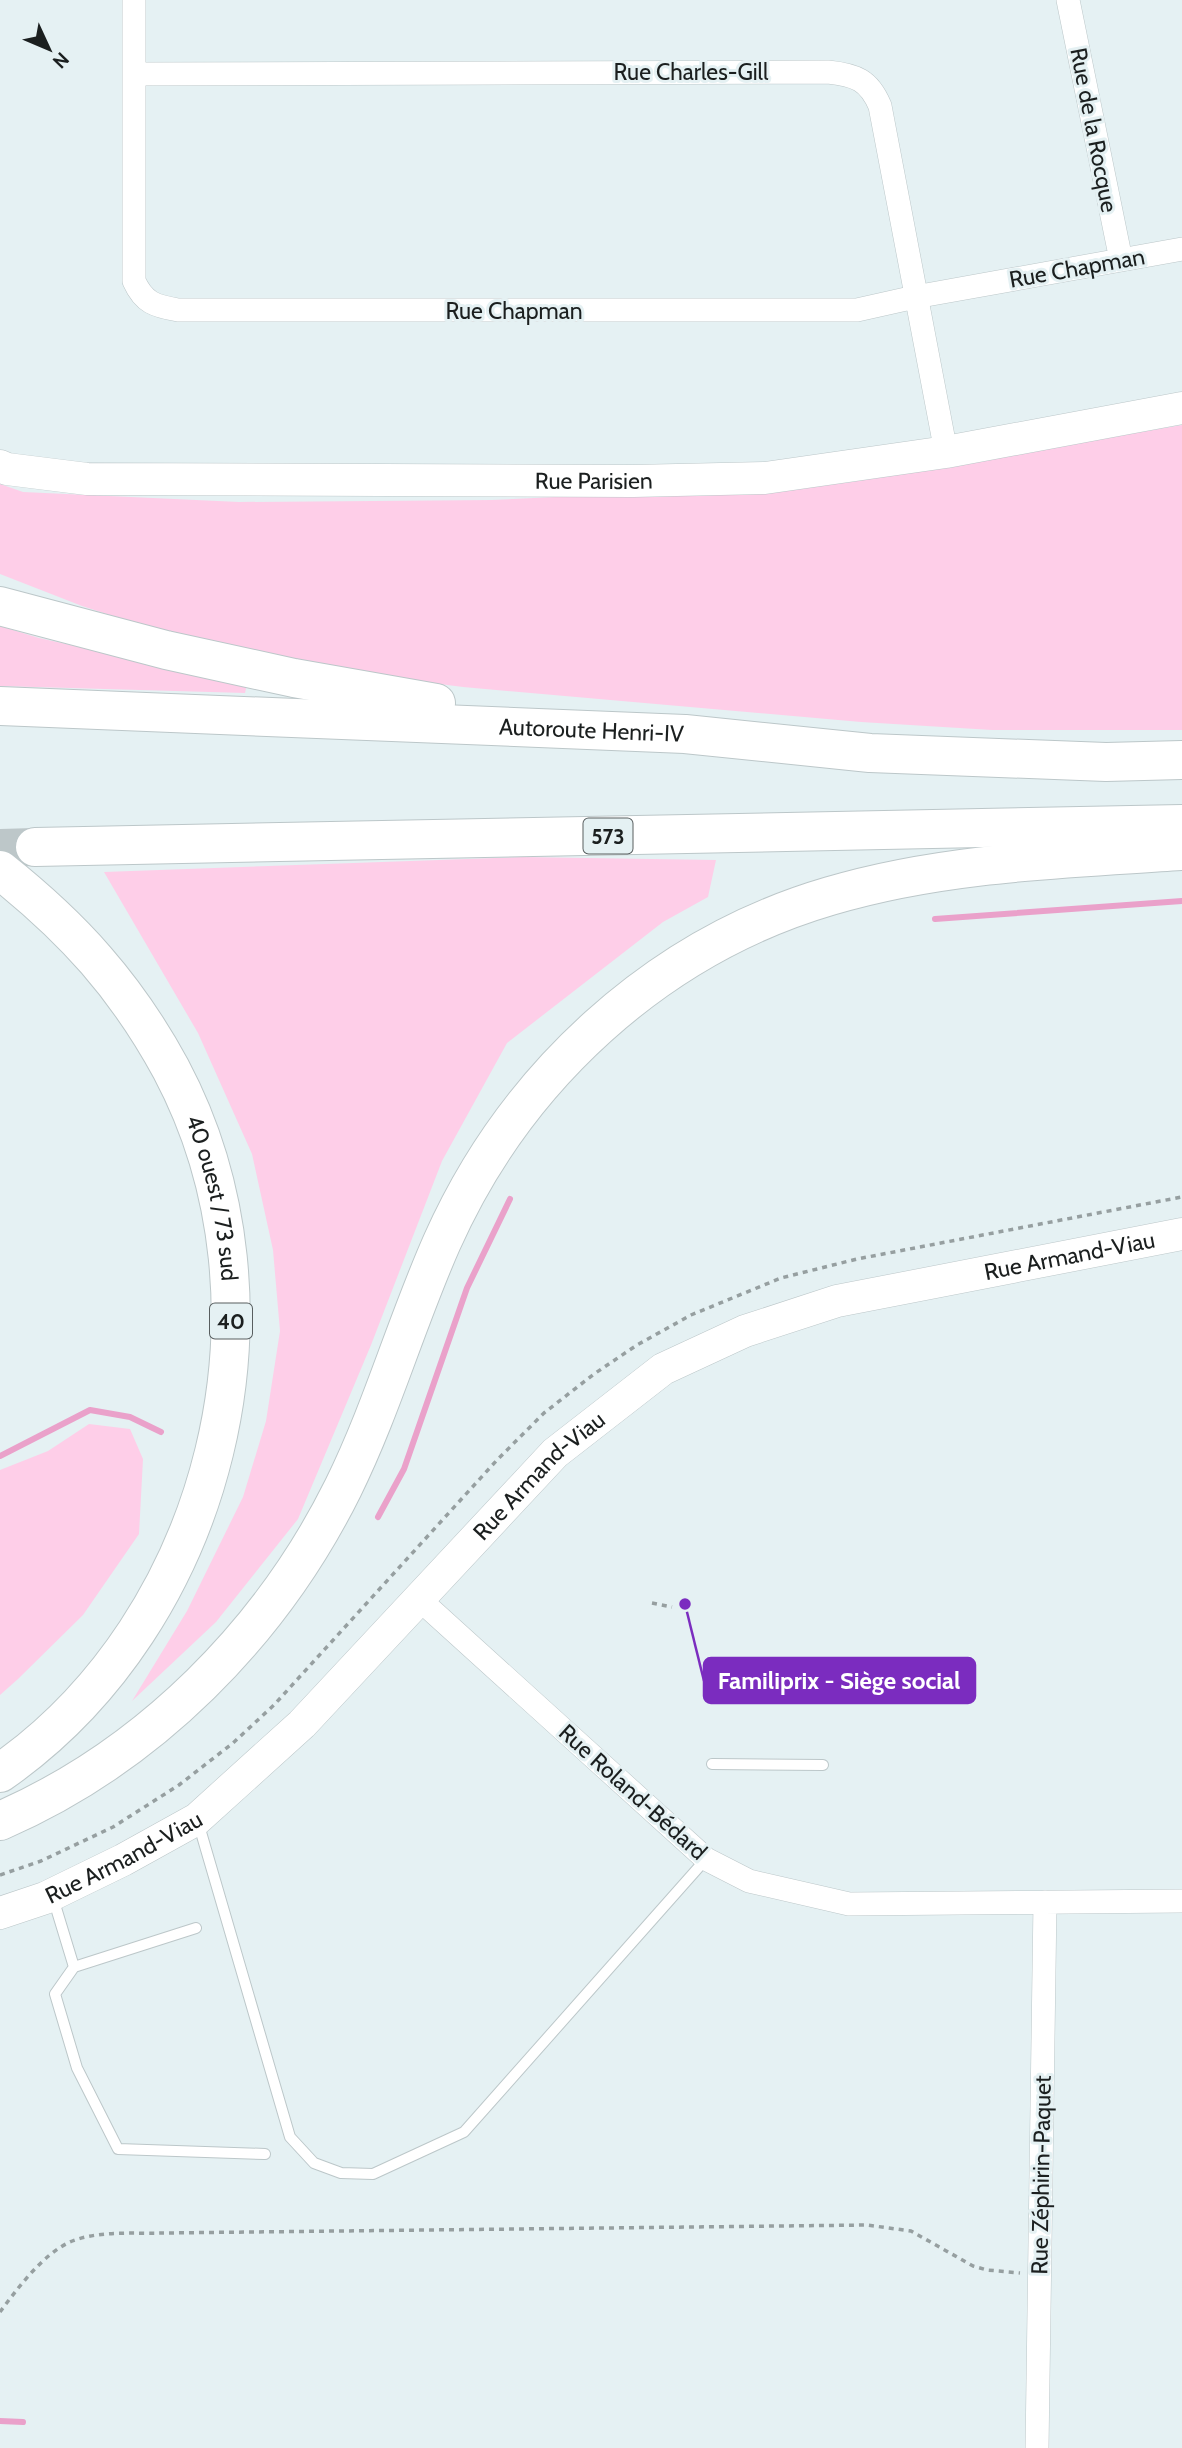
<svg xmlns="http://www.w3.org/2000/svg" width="1182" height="2448" font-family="Cabin,sans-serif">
  <rect width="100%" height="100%" fill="#e5f1f3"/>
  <!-- green -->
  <path fill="#fecee8" d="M1182 425V730H992L861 722 463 687 246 659 82 606 0 574V484L23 492 239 502 492 500 845 483Z
    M0 626 39 638 247 684 245 693 0 686Z
    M522 857 716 860 708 897 663 922 507 1043 442 1161 371 1345 298 1519 216 1622 132 1701 187 1611 243 1497 266 1421 280 1331 273 1250 252 1154 198 1033 104 872Z
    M89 1424 130 1429 143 1459 139 1534 83 1615 18 1679 0 1695V1470L48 1451Z"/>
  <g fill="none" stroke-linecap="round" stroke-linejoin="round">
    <!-- stream -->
    <path stroke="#eaa1ca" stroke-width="6" d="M935 919 1182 901
      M0 1456 90 1410 130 1417 161 1432
      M378 1517 404 1469 467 1288 510 1199
      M0 2421 23 2422"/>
    <!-- highway-tunnel -->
    <path stroke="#bdc7c9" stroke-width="38" stroke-dasharray="38 19" stroke-linecap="butt" d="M0 848 35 847"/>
    <!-- lane casing -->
    <g stroke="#bcc7c9" stroke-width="12">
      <path id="lane" d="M710 1684 776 1683
        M712 1764 823 1765
        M198 1822 290 2137 314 2163 341 2173 373 2174 464 2132 706 1859
        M53 1898 74 1967 196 1928
        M74 1967 55 1994 77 2068 118 2149 265 2154"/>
    </g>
    <!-- street casing -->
    <g stroke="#bcc7c9" stroke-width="24">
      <path id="street" d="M134 0V281C144 303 155 306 178 310H857L915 297 1182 249
        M1068 0 1121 260
        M135 74 828 72C856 75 869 80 880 106L946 452
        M419 1599 706 1859 749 1881 849 1904 1182 1901
        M1037 2448 1045 1902"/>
    </g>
    <!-- secondary casing -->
    <g stroke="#bcc7c9" stroke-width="33">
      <g id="secondary">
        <path id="s1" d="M0 466 7 469 87 479 633 481 765 478 946 452 1182 408"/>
        <path id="s2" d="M0 1913 45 1898 123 1860 197 1819 302 1724 555 1453 663 1369 745 1331 837 1301 1182 1234"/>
      </g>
    </g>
    <!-- highway casing -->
    <g stroke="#bcc7c9" stroke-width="40">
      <g id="highway">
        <path d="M0 606 166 650 294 678 436 703"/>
        <path id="s3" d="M0 706 685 734 870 753 1106 762 1182 760"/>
        <path d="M35 847 1182 824"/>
        <path id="s4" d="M0 870C73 928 126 986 171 1069 296 1304 218 1621 0 1773"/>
        <path d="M0 1821C149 1756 271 1633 343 1488 382 1409 406 1323 442 1242 515 1078 656 947 830 896 944 862 1065 859 1182 851"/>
      </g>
    </g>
    <!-- path -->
    <path stroke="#969fa0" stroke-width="3.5" stroke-dasharray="5 5" stroke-linecap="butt" d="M652 1603 672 1607
      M0 1875 41 1861 113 1827 179 1785 233 1743 274 1705 497 1460 544 1413 594 1374 637 1345 691 1315 781 1278 857 1259 1182 1197
      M0 2312C17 2289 43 2254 70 2242 98 2230 134 2234 163 2233L867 2225 911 2231 973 2266 987 2270 1020 2273"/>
    <!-- lane -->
    <use href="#lane" stroke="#fff" stroke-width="10"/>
    <!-- street -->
    <use href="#street" stroke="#fff" stroke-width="23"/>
    <!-- secondary -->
    <use href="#secondary" stroke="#fff" stroke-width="32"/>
    <!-- highway -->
    <use href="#highway" stroke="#fff" stroke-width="38"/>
  </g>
  <g text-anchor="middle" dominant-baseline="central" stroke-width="6" stroke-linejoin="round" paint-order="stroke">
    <!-- shield labels -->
    <g fill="#e5f1f3" stroke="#585e5f" stroke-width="2">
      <rect x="583.5" y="818.5" width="49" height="35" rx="5"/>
      <rect x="210" y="1303.5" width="42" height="35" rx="5"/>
    </g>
    <g font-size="21" font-weight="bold" fill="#1b1f1f">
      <text x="608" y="836">573</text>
      <text x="231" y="1321">40</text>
    </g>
    <!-- street labels -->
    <g font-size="23" fill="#1b1f1f" stroke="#e5f1f3">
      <text x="691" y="72">Rue Charles-Gill</text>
      <text transform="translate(1094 130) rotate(79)">Rue de la Rocque</text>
      <text transform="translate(1077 268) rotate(-10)">Rue Chapman</text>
      <text x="514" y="311">Rue Chapman</text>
      <text stroke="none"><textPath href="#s1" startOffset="595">Rue Parisien</textPath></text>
      <text stroke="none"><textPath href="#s3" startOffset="592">Autoroute Henri-IV</textPath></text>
      <text stroke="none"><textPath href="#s4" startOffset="401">40 ouest / 73 sud</textPath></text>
      <text stroke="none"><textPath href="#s2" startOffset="1292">Rue Armand-Viau</textPath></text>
      <text stroke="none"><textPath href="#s2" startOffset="704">Rue Armand-Viau</textPath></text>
      <text transform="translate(633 1792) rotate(42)">Rue Roland-Bédard</text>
      <text stroke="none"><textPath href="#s2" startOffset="136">Rue Armand-Viau</textPath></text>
      <text transform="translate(1041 2175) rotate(-89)">Rue Zéphirin-Paquet</text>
    </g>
  </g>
  <!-- callouts -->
  <path fill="none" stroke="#7b2cbf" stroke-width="2.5" d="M685 1604L704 1681"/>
  <circle fill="#7b2cbf" stroke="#e5f1f3" stroke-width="2.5" cx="685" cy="1604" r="7"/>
  <rect fill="#7b2cbf" stroke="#7b2cbf" stroke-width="2.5" x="704" y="1658" width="271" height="45" rx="7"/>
  <g font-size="24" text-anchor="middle" font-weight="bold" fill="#fff">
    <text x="839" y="1689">Familiprix - Siège social</text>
  </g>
  <!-- north arrow -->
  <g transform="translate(49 49) rotate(134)" stroke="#e5f1f3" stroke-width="5" paint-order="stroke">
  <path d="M0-5L12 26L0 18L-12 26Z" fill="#1b1f1f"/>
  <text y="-10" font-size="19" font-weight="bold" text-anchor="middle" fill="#1b1f1f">N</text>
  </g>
</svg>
